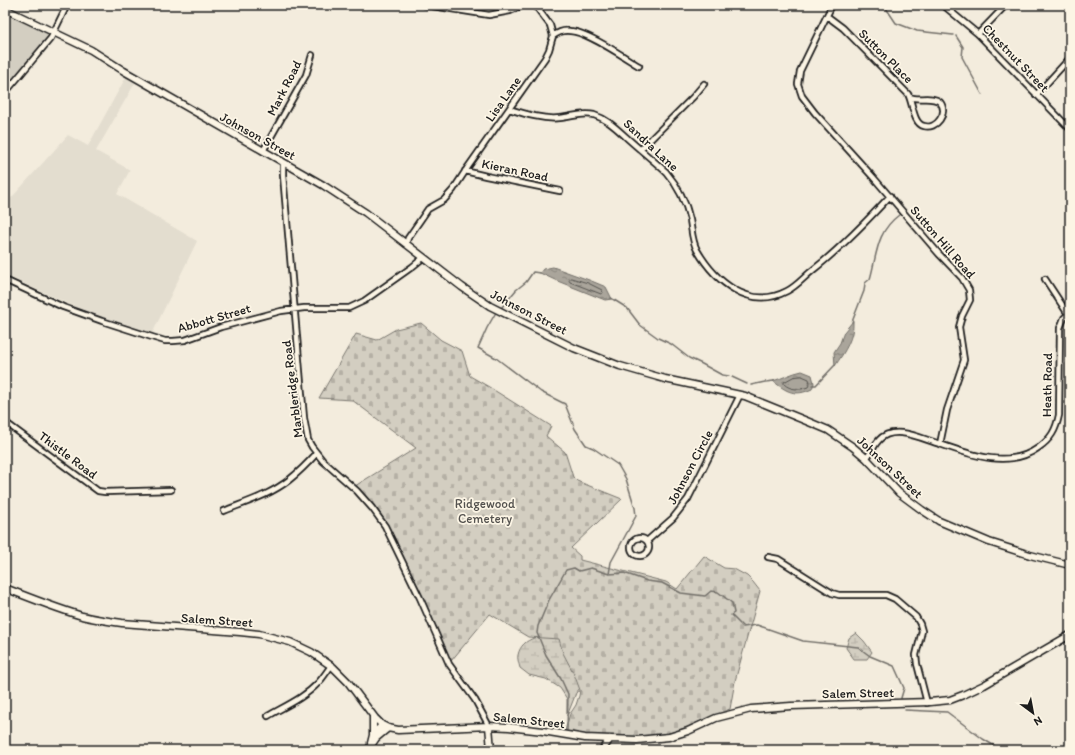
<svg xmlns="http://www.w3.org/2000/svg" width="1075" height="755" font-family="Itim,sans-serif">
  <defs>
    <pattern id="wetland-marsh" width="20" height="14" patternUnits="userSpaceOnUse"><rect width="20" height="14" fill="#d3cec1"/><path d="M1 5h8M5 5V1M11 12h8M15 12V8" fill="none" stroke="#b5b0a5"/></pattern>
    <pattern id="cemetery-stones" width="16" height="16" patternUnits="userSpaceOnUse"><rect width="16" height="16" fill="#d3cec1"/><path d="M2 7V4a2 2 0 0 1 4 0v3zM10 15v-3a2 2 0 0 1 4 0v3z" fill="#b5b0a5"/></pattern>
    <pattern id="water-ripples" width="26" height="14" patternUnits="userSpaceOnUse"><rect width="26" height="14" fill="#aaa59b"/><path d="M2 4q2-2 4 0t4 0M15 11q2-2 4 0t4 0" fill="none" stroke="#8a867e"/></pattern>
  </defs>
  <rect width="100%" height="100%" fill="#f3ecdd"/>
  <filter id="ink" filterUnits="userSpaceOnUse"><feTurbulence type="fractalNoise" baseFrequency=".025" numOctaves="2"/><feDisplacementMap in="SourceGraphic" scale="8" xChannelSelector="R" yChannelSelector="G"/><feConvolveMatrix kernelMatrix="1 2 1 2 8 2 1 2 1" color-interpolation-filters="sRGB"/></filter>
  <g filter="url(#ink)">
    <!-- built -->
    <path fill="#e3ddcf" d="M126 77 135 83 96 151 130 170 117 194 197 241 152 334 91 314 5 275V205L68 135 88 146Z"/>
    <!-- wetland -->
    <path fill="url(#wetland-marsh)" stroke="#78756e" d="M856 633 864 641 872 652 867 659H854L846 648 849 638Z
      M559 634 584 683 576 693 567 716V699L560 688 546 679 529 675 520 668C519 664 517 658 518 655 522 636 543 636 559 634Z"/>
    <!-- cemetery -->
    <path fill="url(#cemetery-stones)" stroke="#78756e" d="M421 323 441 340 462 351 470 376 489 387 551 426 546 436 565 452 573 477 577 481 622 499 571 548 580 556V560L666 582 677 589 704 556 724 568 734 569 747 576 753 582 760 591 735 681 730 709 677 731 658 736 616 737 564 734 570 714 576 705 579 696 580 690 574 674 563 653 559 639 528 637 490 614 451 661 391 531 378 510 355 486 416 448 352 400 319 398 356 334 377 340 396 329Z"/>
    <!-- park -->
    <path fill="#d3cec1" stroke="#78756e" d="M5 13 45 30 48 32 50 36 5 89Z"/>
    <!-- water -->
    <path fill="url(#water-ripples)" stroke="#716e68" d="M553 267 589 280 606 287 612 299 605 300 555 280 540 273 543 269Z
      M853 321C854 338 845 351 835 366L834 352 840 343 844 332Z
      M802 371 812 375 814 383 812 389C795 397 787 392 773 381 783 378 792 373 802 371Z"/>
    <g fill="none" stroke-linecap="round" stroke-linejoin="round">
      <!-- shore -->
      <path stroke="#55534f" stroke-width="1" d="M571 278 588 283 602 290 603 293 601 294 570 282 569 280Z
        M802 376 809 379 810 383 808 387C800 390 790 390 784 384V382L793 377Z"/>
      <!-- stream -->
      <path stroke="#716e68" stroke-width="1.5" d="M884 5 896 23 917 31 953 35
        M956 36 963 47 962 57 982 94
        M611 298 627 308 640 325 658 338 671 344 689 358 702 364 722 375 729 376
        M502 307 516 290 526 282 533 272 540 273
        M495 314 487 328 478 348 496 358 541 392 565 404 575 429 586 445 593 448 618 465 626 479 635 508 636 516 611 562 609 574
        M852 322 864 291 865 283 870 279C877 255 876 232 899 215
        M732 377 747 384
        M751 385 765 382 774 381
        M812 385H816L835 365
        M905 710 947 712 983 739 1001 750
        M567 730 568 694 561 679 546 655 537 633 538 626 549 600 566 570 574 568 579 571 591 568 609 574 624 573 647 581 662 583 681 593 705 596 711 591 718 592 732 603 734 613 731 615 743 627 757 625 803 641 858 647 870 656 894 666 904 688 901 698"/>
      <!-- street casing -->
      <g stroke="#1c1c1c" stroke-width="8">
        <path id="street" d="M426 5 489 15 510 11 524 5
          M535 5 550 25 553 36
          M832 5 800 71 798 84 802 96 815 113 873 177 939 254 962 278 969 290 970 300 962 316 959 327 964 360 947 410 940 444C922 439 894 424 879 440 873 446 872 453 866 458
          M943 5 978 34 1070 129
          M827 16 843 28 908 94C913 103 913 124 924 126 936 130 949 113 940 102 932 95 918 101 910 97
          M978 34 1006 5
          M5 93 51 38 67 5
          M1036 95 1070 58
          M509 109C525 114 544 120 560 118 572 117 582 112 594 115 607 119 616 128 626 137 639 149 653 160 666 172 678 186 686 202 690 220 692 231 692 241 697 250 715 281 749 311 787 291 797 286 804 277 813 270 841 248 866 222 890 196
          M641 149 693 97 704 84
          M263 151 306 75 312 55
          M283 162V175L304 418 308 440 312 447 323 461 357 491 372 508 385 526 420 598 449 664 475 700 489 726
          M465 171 486 176 560 191
          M406 244 408 238 428 209 444 200 453 190 468 167 545 58 549 50 553 36C557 33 564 30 570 31 586 31 624 57 639 66
          M1045 279 1068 314
          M5 280 63 307 102 321 155 338 165 341H173L185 340 221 327 281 311 304 308H349L364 301 412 267 423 258
          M5 422 98 491 105 492 171 490
          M940 444C971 455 1009 469 1038 448 1051 439 1056 430 1059 415L1060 328 1064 318 1070 313
          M224 511C246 502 270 495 289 480 299 472 308 463 316 454
          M631 547a9 9 0 1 1 18 0a9 9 0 1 1-18 0Z
          M647 541 673 518 688 499 740 395
          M768 557 778 559 832 593 839 595H886L895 599 916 617 920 624 922 631 916 655 917 664 927 703
          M268 716C285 706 304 698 318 683 323 678 327 671 331 666"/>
      </g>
      <!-- secondary casing -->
      <g stroke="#1c1c1c" stroke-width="9">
        <path id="secondary" d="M5 9 91 50 124 71 323 185 366 213 462 287 490 306 574 348 620 366 665 379 745 396 809 422 828 430 853 447 866 458 899 493 922 510 939 521 989 542 1030 555 1070 565
          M5 588C30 598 56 608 82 616 95 619 108 621 122 623L240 632 259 634 290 642 311 652 333 667 348 682 375 718 382 725 388 728 398 730 489 726 509 727 543 731 585 738 637 740 669 737 688 731 716 718 751 709 791 706 930 702 950 700 963 695 984 685 1070 635
          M489 726 491 750
          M373 734V716
          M371 743 373 735 382 725
          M368 750 376 738 388 728
          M602 750 610 739"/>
      </g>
      <!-- street -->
      <use href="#street" stroke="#fcf5e5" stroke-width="4.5"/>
      <!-- secondary -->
      <use href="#secondary" stroke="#fcf5e5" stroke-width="6"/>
    </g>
  </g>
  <g text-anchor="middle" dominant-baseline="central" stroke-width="3.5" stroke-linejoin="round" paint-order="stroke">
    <!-- street labels -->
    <g font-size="13" fill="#1c1c1c" stroke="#fcf5e5">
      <text transform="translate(886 56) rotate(45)">Sutton Place</text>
      <text transform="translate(1016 58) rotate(46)">Chestnut Street</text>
      <text transform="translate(284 88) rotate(-63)">Mark Road</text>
      <text transform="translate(503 99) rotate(-55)">Lisa Lane</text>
      <text transform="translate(258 136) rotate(29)">Johnson Street</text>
      <text transform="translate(651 145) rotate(43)">Sandra Lane</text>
      <text transform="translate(515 170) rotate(12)">Kieran Road</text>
      <text transform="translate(943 242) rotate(49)">Sutton Hill Road</text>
      <text transform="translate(529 312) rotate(27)">Johnson Street</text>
      <text transform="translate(214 318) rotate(-16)">Abbott Street</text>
      <text transform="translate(1047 385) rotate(-89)">Heath Road</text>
      <text transform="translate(292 389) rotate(-97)">Marbleridge Road</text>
      <text transform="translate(68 455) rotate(37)">Thistle Road</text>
      <text transform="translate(690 467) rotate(-62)">Johnson Circle</text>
      <text transform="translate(890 467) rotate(43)">Johnson Street</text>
      <text transform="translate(217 620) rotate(4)">Salem Street</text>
      <text transform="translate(858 693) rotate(-1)">Salem Street</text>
      <text transform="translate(529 720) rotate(6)">Salem Street</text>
    </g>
    <!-- park labels -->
    <g font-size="13" fill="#53514e" stroke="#fcf5e5">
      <text x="485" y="503">Ridgewood<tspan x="485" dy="15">Cemetery</tspan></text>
    </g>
  </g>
  <!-- margin -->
  <rect width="1075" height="755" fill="none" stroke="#fcf5e5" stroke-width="20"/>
  <rect x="10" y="10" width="1055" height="735" fill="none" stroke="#1c1c1c" stroke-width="1.5" filter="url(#ink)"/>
  <!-- north arrow -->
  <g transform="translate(1033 713) rotate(148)" stroke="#fcf5e5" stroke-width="3" paint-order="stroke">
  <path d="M0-3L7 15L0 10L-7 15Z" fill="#1c1c1c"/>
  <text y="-6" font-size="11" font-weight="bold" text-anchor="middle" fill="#1c1c1c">N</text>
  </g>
</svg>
